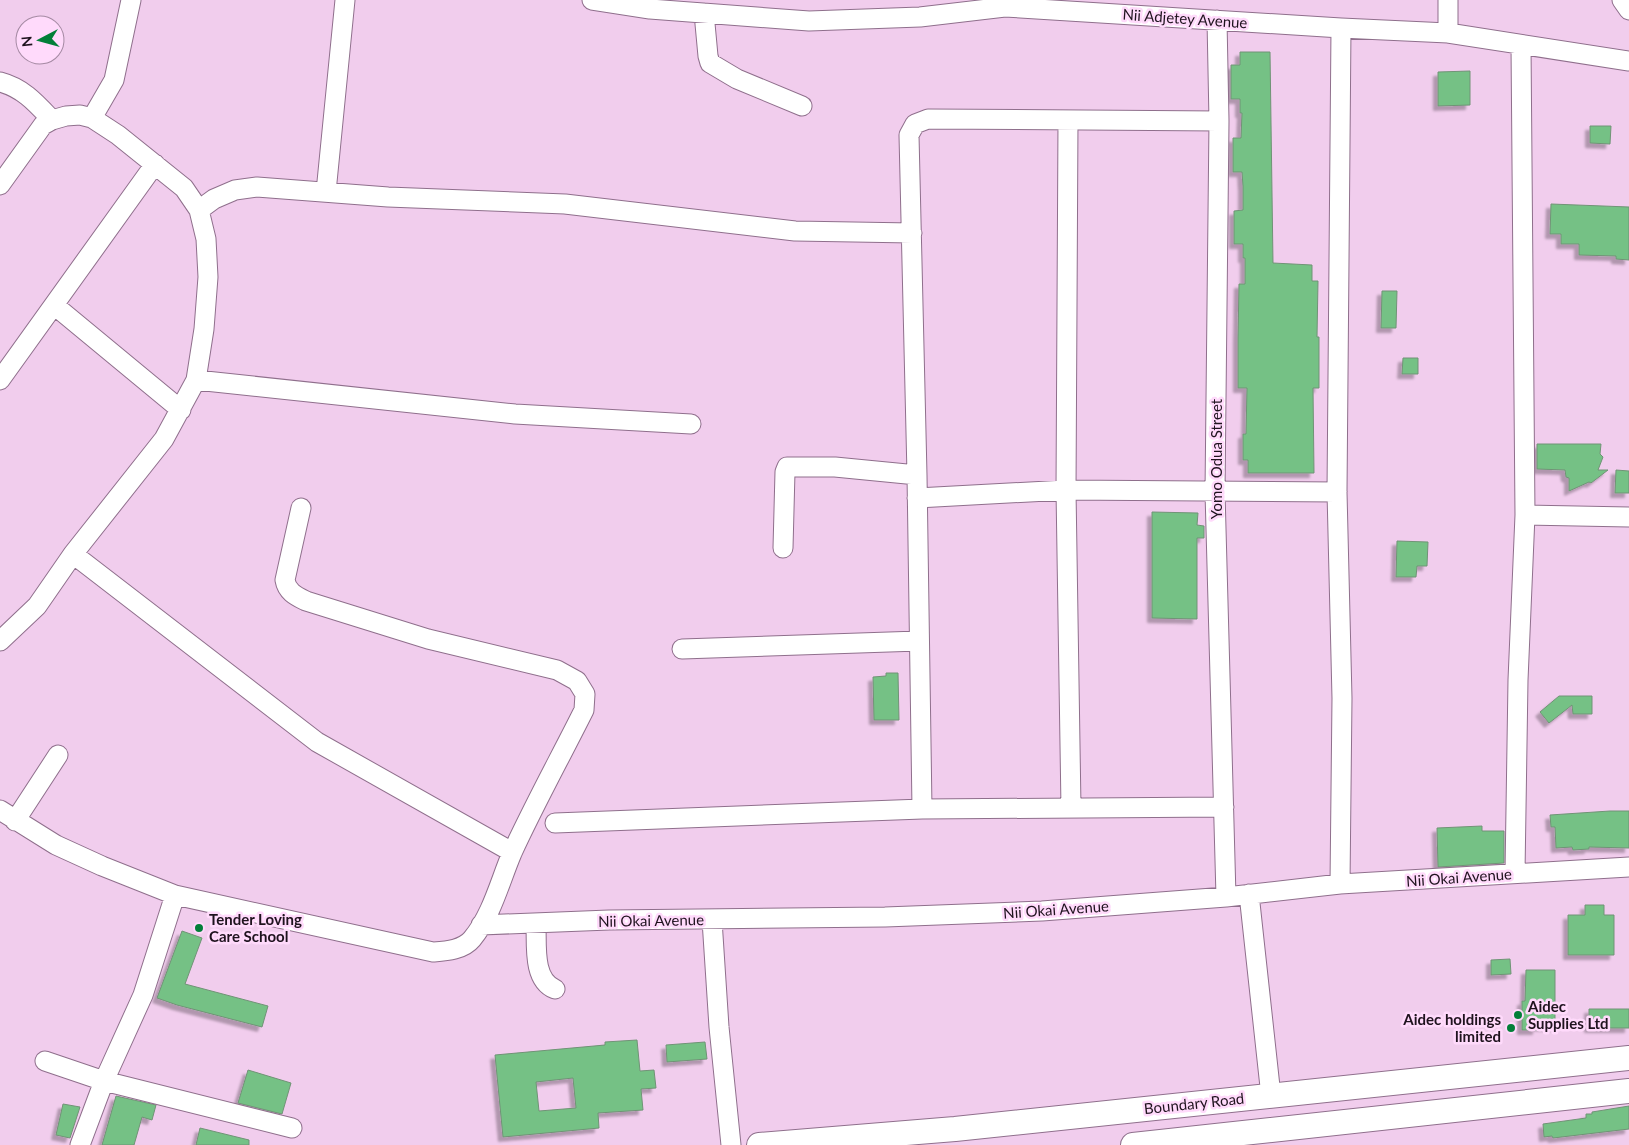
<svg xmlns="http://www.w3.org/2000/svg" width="1629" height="1145" font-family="Lato,sans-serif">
  <defs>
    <filter id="shadow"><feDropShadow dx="-4.5" dy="4.5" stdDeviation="1" flood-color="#0004"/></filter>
  </defs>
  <rect width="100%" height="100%" fill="#f1cded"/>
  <!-- building -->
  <path fill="#75c185" stroke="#709376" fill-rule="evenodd" filter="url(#shadow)" d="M1240 52H1270L1273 263 1312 265V281H1318L1317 337H1319V388H1313L1314 473H1248V460H1243V434H1246L1247 388H1238V338L1239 284H1245V258H1243V244H1234V211L1243 210V186L1242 172H1233V138H1241L1242 113H1240V99H1231V65H1240Z
    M1470 71V105L1438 106V72Z
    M1590 126H1611L1610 144 1590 143Z
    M1551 204 1629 207V260L1616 259V256L1579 255V244H1561V234H1550Z
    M1382 291H1397L1396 328H1381Z
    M1403 358H1418V374H1402Z
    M1537 444H1601L1600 454 1603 457 1598 470H1608L1591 483 1589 482 1569 491V478L1566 477 1565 470 1537 469Z
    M1616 470 1629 471V493H1615Z
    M1152 512 1198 513 1197 525 1204 526V538H1197V619L1152 618Z
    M1397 541 1428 542 1427 566H1417L1416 577H1396Z
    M886 673H898L899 720H874L873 677 886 676Z
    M1559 696H1592V714H1573L1572 705 1549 723 1540 712Z
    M1610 811H1629V848L1589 847V849L1573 850 1572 847 1556 848 1555 827H1551L1550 815Z
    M1482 826V831H1504V863L1438 867 1437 828Z
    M1585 905H1604V915H1614V955H1568V915H1585Z
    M182 931 202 938 185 984 268 1006 262 1027 177 1005 157 998Z
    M1510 959 1511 974 1491 975V960Z
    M1526 970H1555V1027L1537 1026V1030H1522V1001H1525Z
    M1589 1009H1629V1028H1589Z
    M637 1040 640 1071 654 1070 656 1088 641 1089 643 1110 598 1113 599 1128 503 1137 495 1055 605 1045V1042ZM573 1078 576 1108 539 1111 536 1082Z
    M705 1042 707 1059 667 1062 666 1045Z
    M248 1070 291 1083 282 1114 238 1103Z
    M116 1096 156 1105 152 1120 142 1117 134 1145H102Z
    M63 1104 80 1107 70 1138 56 1135Z
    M1629 1106V1129L1553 1138 1552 1136 1544 1137 1543 1124 1586 1118V1114H1592V1112Z
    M200 1128 249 1140V1145H196Z"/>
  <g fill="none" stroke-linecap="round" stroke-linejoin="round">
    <!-- minor casing -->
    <g stroke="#8f6f8c" stroke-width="21">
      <path id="minor" d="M592 0 650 9 809 21 920 17 1005 7 1341 28 1448 33 1629 61
        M1622 0 1629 10
        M704 13 708 56 710 63 737 79 802 106
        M1217 20 1219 121 1215 492 1226 897
        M1448 33V0
        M0 82C23 88 36 103 52 120
        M92 118 114 80 131 0
        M1068 121 1066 490 1071 808
        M0 185 43 125 52 120 66 116 80 115 92 118 118 135 184 188 199 210 206 239 208 277 204 329 196 380 164 439 73 554 37 606 0 641
        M326 192 345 0
        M199 210 214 199 235 190 257 187 388 197 565 204 795 231 912 233
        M54 305 181 410
        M0 380 155 164
        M196 380 515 414 691 424
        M917 498 1066 490 1337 492
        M1525 515 1629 517
        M783 548 785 472 787 467H835L917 475
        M73 554 317 742 512 852
        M682 649 919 641
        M922 809 917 475 909 135 915 124 928 119 1219 121
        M0 810 56 845 102 866 175 895 433 952C446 951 463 950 472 939 492 915 500 881 512 853 534 805 560 758 584 710L585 694 577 681 557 670 428 639 306 601C296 596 287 592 285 580L301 508
        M15 821 58 755
        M555 823 922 809 1224 807
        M1515 873 1518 680 1525 515 1521 45
        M1340 884 1342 698 1337 492 1341 28
        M1249 894 1271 1096
        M712 920 719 1027 731 1145
        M536 923C537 943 532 980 555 989
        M481 925 609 920 885 917 1042 911 1226 897 1340 884 1629 867
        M45 1061 104 1081 292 1128
        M80 1145 104 1081 143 995 175 895"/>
    </g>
    <!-- major casing -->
    <g stroke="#8f6f8c" stroke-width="26">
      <path id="major" d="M759 1145 955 1129 1629 1058
        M1133 1145 1629 1091"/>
    </g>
    <!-- minor -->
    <use href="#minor" stroke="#fff" stroke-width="19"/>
    <!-- major -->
    <use href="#major" stroke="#fff" stroke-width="24"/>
  </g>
  <!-- markers -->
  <g fill="#027f38" stroke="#ffdafb" stroke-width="2">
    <circle cx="199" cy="928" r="5"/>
    <circle cx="1518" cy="1015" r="5"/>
    <circle cx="1511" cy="1028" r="5"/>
  </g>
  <g text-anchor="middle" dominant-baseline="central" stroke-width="5" stroke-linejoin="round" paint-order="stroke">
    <!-- street labels -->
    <g font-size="15" fill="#1f131e" stroke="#ffdafb">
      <text transform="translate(1185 18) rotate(4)">Nii Adjetey Avenue</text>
      <text transform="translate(1216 459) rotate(-90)">Yomo Odua Street</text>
      <text transform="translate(1459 877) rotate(-4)">Nii Okai Avenue</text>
      <text transform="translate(1056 909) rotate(-4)">Nii Okai Avenue</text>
      <text transform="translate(651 920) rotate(-1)">Nii Okai Avenue</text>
      <text transform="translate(1194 1103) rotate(-6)">Boundary Road</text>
    </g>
    <!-- poi labels -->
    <g font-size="15" font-weight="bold" fill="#1f131e" stroke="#ffdafb" text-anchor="start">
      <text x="209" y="919">Tender Loving<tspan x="209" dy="17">Care School</tspan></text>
      <text x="1528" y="1006">Aidec<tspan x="1528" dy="17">Supplies Ltd</tspan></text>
      <text x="1501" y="1019" text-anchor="end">Aidec holdings<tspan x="1501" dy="17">limited</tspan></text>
    </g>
  </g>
  <!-- north arrow -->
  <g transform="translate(40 40) rotate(264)"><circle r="24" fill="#ffdafb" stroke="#a58aa3"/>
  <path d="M0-4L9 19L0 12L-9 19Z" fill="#027f38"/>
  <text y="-8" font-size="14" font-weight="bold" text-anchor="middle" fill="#1f131e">N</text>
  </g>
</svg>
